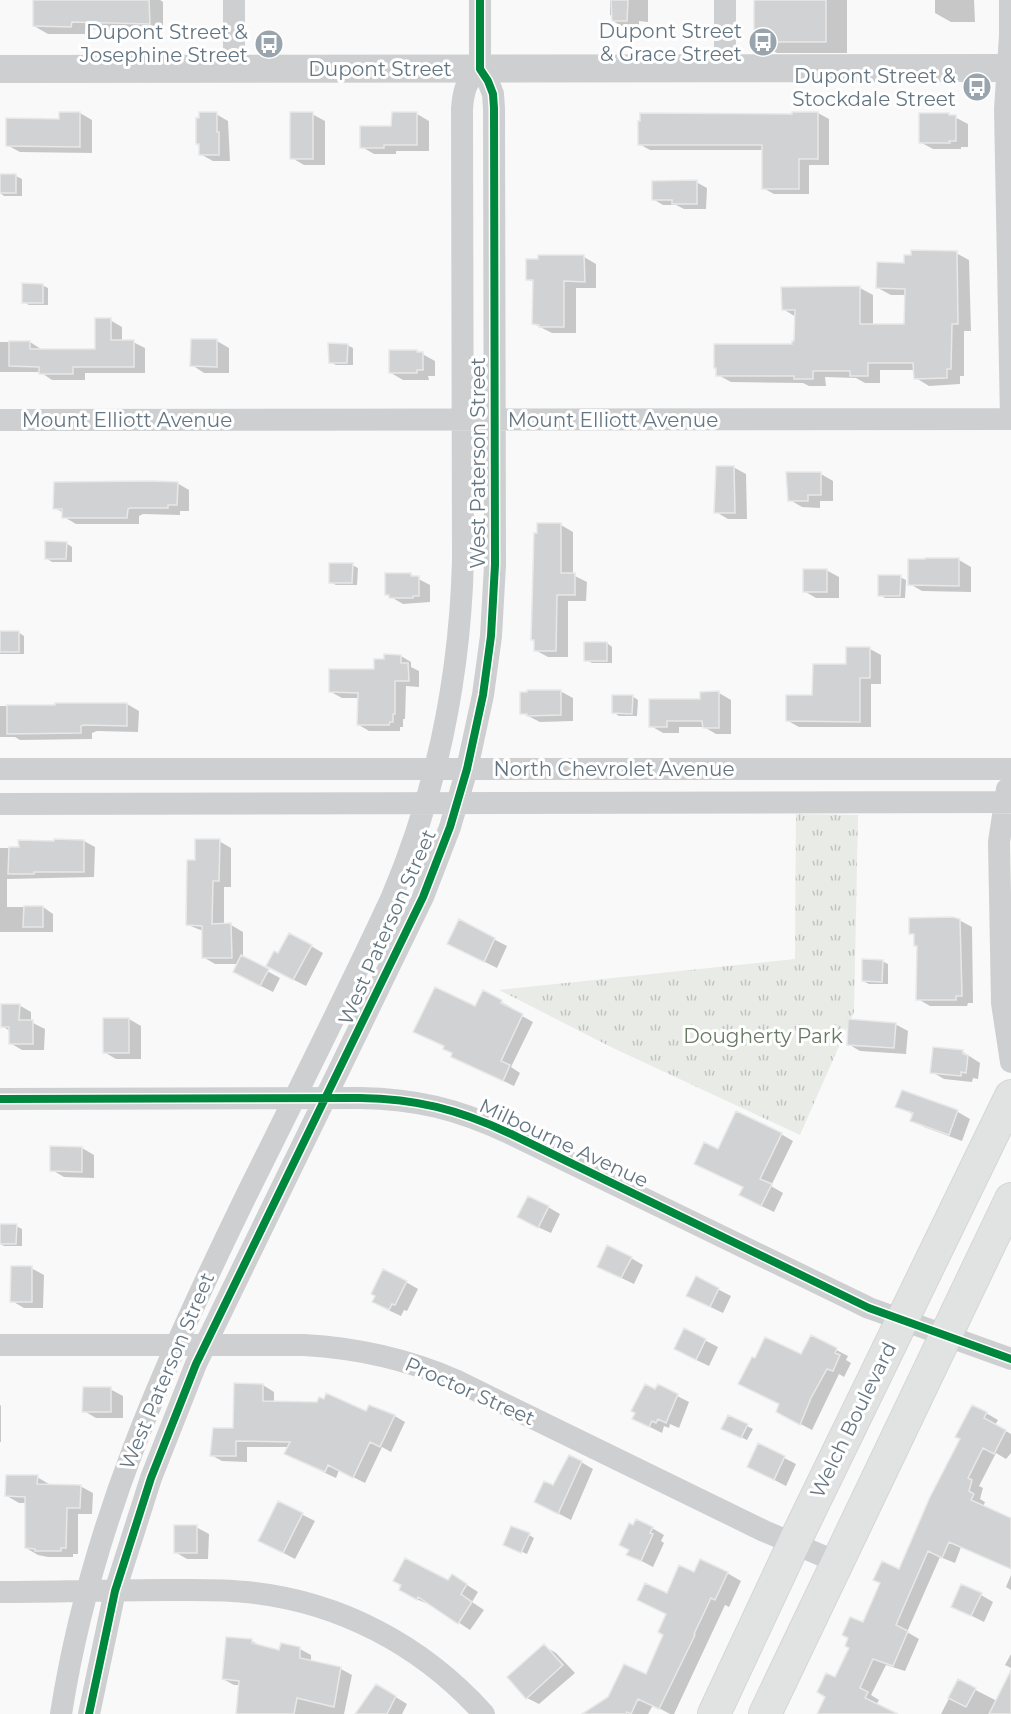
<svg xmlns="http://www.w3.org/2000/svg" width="1011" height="1714" font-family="Montserrat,sans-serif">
  <defs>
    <pattern id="park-tufts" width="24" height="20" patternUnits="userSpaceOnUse" patternTransform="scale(1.5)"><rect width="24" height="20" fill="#e8ebe6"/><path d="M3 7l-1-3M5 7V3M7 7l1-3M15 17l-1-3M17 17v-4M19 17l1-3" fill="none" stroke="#c0c3c0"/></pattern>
  </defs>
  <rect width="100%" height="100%" fill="#f9f9f9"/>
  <!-- park -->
  <path fill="url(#park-tufts)" d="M796 814 858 815 854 1012 800 1135 613 1048 499 990 795 959Z"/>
  <!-- shadow -->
  <path fill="#0003" d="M35 0H160L163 2V31L85 29V34H48L34 26Z
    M610 0H648V22L639 21V27L625 28 613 21V16L610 15Z
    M755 0H847V53H777L755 41Z
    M935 0H974L975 22H951L935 13Z
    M80 113 92 120V153L20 152 7 145 60 120Z
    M818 113 829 119V165H809V194H774L763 188V150H650L639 144 793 115Z
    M216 114 228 121 230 161H213L200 154Z
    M312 114 325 121V165H304L292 158Z
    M417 114 429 121V151H396V154H374L362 147Z
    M949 114 968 124V147H961V149H933L920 142 921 115Z
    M0 175 16 176 22 179V196H4L0 193Z
    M696 182 707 188 706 209H684L676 205H663L653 199Z
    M956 253 969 260 971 331H964V376H960V384L929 386 916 378 915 370H880V383H865L856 378 825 377 826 386H809L803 383 731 382 718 375 793 345 796 343V317L783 309 860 288 873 295V326H905L906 295H891L878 288 905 264Z
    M584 257 596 264V288H576V333H552L534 324 535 283 528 279Z
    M42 285 48 288V305H29L24 302Z
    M110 320 122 327V341L133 342 145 348V373H85V380H52L40 372H0V342H30L41 349 96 351Z
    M217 341 229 348V373H204L192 365Z
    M347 345 353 348V365H336L330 362Z
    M417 351 435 361V376H428L429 380H403L391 373Z
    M733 467 746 474 747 519H728L716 512Z
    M821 474 833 481V501H820V508L802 507 790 500Z
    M177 483 189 490V511H180V515L143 514 139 516V524H76L64 517V513L55 508Z
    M561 525 573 532V575L587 582 586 601H568V657H548L535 650V641L533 639 539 535Z
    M66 543 72 547V562H52L46 558Z
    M959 560 971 567V592L922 591 910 584Z
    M352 565 358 568 357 585H336L330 582Z
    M826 570 839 577V598H816L804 591Z
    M387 574 411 575 430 585V602L403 604 391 597 387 594Z
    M900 577 906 580 905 598H885L880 595Z
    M0 632H18L24 636V654H0Z
    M607 643 612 647V663H592L586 660Z
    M870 649 881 655V684H871V727H799L788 721 847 665Z
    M401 656 411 662V667L419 671V687L406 686 405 719H403V727H400V731H369L359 725V698H342L331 692 375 671Z
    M560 691 573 698V721L540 722 522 713Z
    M719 693 731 700V734H716L704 727H679V733H663L651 726Z
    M632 696 638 700 637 716H619L613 712Z
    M127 704 139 711 138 732 97 731 92 733V739L20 740 15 737H0V706Z
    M84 841 95 847 94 877 7 879V907H43L53 914V932H0V848H20Z
    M219 841 231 848V887H224V925H231L243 932V958L280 978 273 992 247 979 239 964H215L203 957V931L188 925 196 861Z
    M959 920 972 927 973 1003H968L967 1006H930L918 999 919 947 916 946V936L911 933Z
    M459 921 507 946 497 968 461 950Z
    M311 946 323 953 306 986 280 973 279 955Z
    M882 961 888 964V984H869L863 981Z
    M484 992 512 1008 511 1010 533 1022 511 1067 520 1073 514 1086 463 1062 446 1046 476 1008Z
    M19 1005 31 1012V1022L45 1029 44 1050H22L10 1043V1031L2 1026Z
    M129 1019 141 1026V1059H116L104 1052Z
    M895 1024 908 1031 906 1054 860 1051 848 1044Z
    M963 1052 980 1063 978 1079 973 1078 972 1082 944 1079 932 1072Z
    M903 1092 958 1112 970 1119 962 1141 924 1127 912 1120 914 1115 897 1106Z
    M781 1134 793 1141 771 1186 783 1193 774 1212 753 1202 719 1151Z
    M82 1148 94 1155V1178L64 1177 52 1170Z
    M548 1207 560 1214 551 1233 531 1224Z
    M0 1226H16L22 1229V1246H4L0 1244Z
    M631 1258 643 1265 634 1284 611 1273Z
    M31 1268 44 1275 43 1308H24L12 1301Z
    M696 1278 731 1296 723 1313 700 1302Z
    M406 1282 418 1289 407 1311 404 1310 401 1316 386 1309Z
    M685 1330 718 1347 709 1366 688 1356Z
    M811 1337 848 1356 846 1360 851 1363 844 1377 839 1374 812 1430 789 1418 781 1405Z
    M235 1385H263L274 1392V1402L393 1415 405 1422 391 1452 382 1447 365 1483 339 1470 336 1478 297 1460 286 1453 289 1447H247V1462L222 1461 211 1455 234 1430Z
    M658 1386 689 1402 679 1428 670 1424 669 1428 664 1426 662 1433 646 1425Z
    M110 1389 123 1396V1418H96L84 1411Z
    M0 1405 1 1406V1442H0Z
    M986 1413 998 1420 995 1425 1011 1434V1453L1006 1459 996 1453 979 1486 983 1488 980 1499 985 1502 983 1507 1011 1520V1569L961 1547 955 1563 940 1557 907 1632 919 1639 905 1671 886 1665 871 1695 879 1700 876 1705 894 1714H819L863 1624 900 1571Z
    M729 1417 753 1429 747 1440 729 1431Z
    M759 1445 796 1464 786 1486 761 1473Z
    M581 1462 593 1469 571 1520 548 1508 554 1487Z
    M37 1477 49 1484V1486H80L93 1493 92 1514H78V1554H73V1557H48L38 1555 26 1548 27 1503H19L7 1496Z
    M279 1503 315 1521 295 1559 272 1547Z
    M196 1527 209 1534 208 1559H187L175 1552Z
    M652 1528 664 1535 661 1541 664 1543 653 1567 628 1554Z
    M529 1535 534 1538 527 1554 511 1547Z
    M727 1573 741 1581 729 1607 725 1605 674 1714H670L653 1705 648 1714H596L646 1676 665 1635 668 1595 695 1574Z
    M1011 1575V1590L1006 1587Z
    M449 1582 464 1583 478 1592 472 1602 484 1610 470 1630 431 1604 430 1605 412 1597Z
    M981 1595 993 1602 984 1622 952 1606Z
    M252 1641 263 1647 281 1651 300 1649 311 1655V1662L341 1669 352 1675 344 1714H237L240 1685H234L223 1679Z
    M544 1646 556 1653 575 1673 539 1704 527 1698Z
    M1011 1654V1668L1005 1665Z
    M1011 1673V1714H941L958 1681 997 1701Z
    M389 1693 407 1704 402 1714H357Z"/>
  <!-- building -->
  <path fill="#d0d2d3" stroke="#e8e8e8" stroke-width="1.5" d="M33 0H149L150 24 72 22 71 27 33 26Z
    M611 0H628L627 21H612Z
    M754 0H826V42H754Z
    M59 112H80V147L6 146V118L59 119Z
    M199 112H217V132H219V155H199V144H196V118H199Z
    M290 112H313V159H290Z
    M392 112H417V145H384V148H360V126H391Z
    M792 112H818V159H799V189H762V145H638V121H640V113L792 114Z
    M919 113H949V115H956V141H949L950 143H919Z
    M0 174H16V193H0Z
    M697 180V204H672V200H652V181Z
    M911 250 957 251 958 324H952L951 369H947V378L914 379 913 363H868V376H850V371H813V379H794V376H716V368H714V344H792V341H794L795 310H782L781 287 860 286V324H904L905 289 876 288 877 262 904 263V255H911Z
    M538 255H584L585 282 564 281V327H539V325L532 324 533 280H526V259H538Z
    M22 283 43 284V303H22Z
    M95 318H111V340H134V367H73V374H39V367L9 366V341H30V349H95Z
    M191 339H217V367L190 366Z
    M328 343 348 344 347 363H329Z
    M389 350H417V352H423V370H417V373H389Z
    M716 466H734L735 513H714Z
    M786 472H821V495H808V501H788Z
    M151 481 178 482 177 505H168V508H130L128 509 127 518H62V509H53L54 482Z
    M537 523H561V573H575V595H557L556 651H534V640H531L534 533H537Z
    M45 541 67 542 66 559H45Z
    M925 558H959V586L908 585V559H925Z
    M329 563H353L352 583H329Z
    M803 569H827V592H803Z
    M385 573H411V576H419V596H413V598H389V595H385Z
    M878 575H901L900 596H878Z
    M0 631H19V652H0Z
    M584 642H607V661H584Z
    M846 647H870V678H860V722L786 721V695H812L813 664H846Z
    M384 654 401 655V663H408L409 681H395V714H393V722H390L389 725H357L358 693 329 692V669H374V659H384Z
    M527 690H561V715L527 716V714H520V692H527Z
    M719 691V728H703L702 721H667V727H649V699H700V692Z
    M612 695H633L632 714 612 713Z
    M55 703H127V726L84 725 81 726V733L7 734V705H55Z
    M54 839 84 840V872H34V874H8L9 847H19L18 840 54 841Z
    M195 839H220L219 881H213L212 924 231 923 232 958H202V926L186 925 187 860H195Z
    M24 906H43V927H23Z
    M952 917 960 919 962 996H956V1000H916L917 946H914V934H909V918Z
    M459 919 495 938 484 962 447 944Z
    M289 933 312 945 293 980 266 966 274 951 278 953Z
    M241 955 269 969 260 986 233 972Z
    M862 959 883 960 882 982 862 981Z
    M435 987 475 1006 483 990 502 1000 501 1003 523 1014 501 1061 510 1065 503 1081 451 1057 452 1053 443 1049 444 1046 413 1032Z
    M1 1004H20L19 1020H33V1044H9V1027H1Z
    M103 1018H129V1053H103Z
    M848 1019 896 1023 894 1048 847 1045Z
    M933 1047 963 1050V1054L968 1055 966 1073 961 1072V1076L930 1073Z
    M902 1090 958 1110 949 1135 910 1121 913 1113 895 1107Z
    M736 1111 782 1133 760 1179 772 1184 761 1206 739 1195 743 1187 694 1164 704 1142 718 1149Z
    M50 1146 82 1147V1172L50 1171Z
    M528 1196 549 1206 538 1228 517 1217Z
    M0 1224H17L16 1244H0Z
    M607 1245 632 1257 621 1278 597 1267Z
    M11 1266H32V1302H10Z
    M383 1269 407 1281 395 1305 392 1304 389 1310 372 1302 375 1296 371 1294Z
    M696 1276 719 1288 710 1307 686 1296Z
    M684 1328 706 1339 696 1360 674 1349Z
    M811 1335 837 1348 835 1353 840 1355 833 1371 827 1369 811 1398 800 1425 776 1412 779 1404 738 1384 752 1357 755 1358 765 1337 801 1354Z
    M234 1383 263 1384V1401L317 1402 319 1397 324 1399 326 1393 366 1411 369 1405 395 1415 380 1447 370 1442 353 1478 328 1465 325 1472 284 1454 290 1442 236 1441V1456H210L213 1428H233Z
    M645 1384 655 1389 658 1384 678 1394 666 1423 658 1419 656 1423 652 1421 649 1427 632 1419 635 1413 631 1411Z
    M83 1387H111V1412H82Z
    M972 1405 987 1412 984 1418 1006 1430 994 1454 983 1448 968 1478 972 1480 969 1491 974 1494 971 1500 1011 1518V1569L949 1542 942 1558 928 1551 896 1625 908 1631 893 1666 873 1659 860 1688 868 1692 865 1698 898 1714H817L825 1697 817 1692 826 1673 835 1677 849 1648 845 1646 848 1638 842 1635 850 1617 863 1622 880 1583 873 1580 882 1561 899 1569 930 1497 960 1439 955 1437Z
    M728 1415 748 1424 741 1438 721 1429Z
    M758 1443 785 1456 774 1480 747 1467Z
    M569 1455 582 1461 558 1514 534 1502 544 1481 553 1485Z
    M6 1475H38L37 1484 81 1485 80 1508H67L66 1548H61V1551H35V1549L25 1548V1497L5 1496Z
    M278 1501 303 1513 283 1553 258 1541Z
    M636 1519 653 1527 650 1533 653 1534 641 1561 626 1555 629 1550 619 1545 629 1523 633 1525Z
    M174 1525H197V1553H174Z
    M511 1526 530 1533 521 1553 503 1545Z
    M405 1558 448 1580 452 1574 467 1584 461 1594 472 1602 458 1624 418 1597 417 1600 399 1590 401 1585 393 1581Z
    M700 1559 728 1572 715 1600 711 1598 694 1634 695 1635 659 1709 638 1699 631 1714 627 1712 626 1714H582L608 1697 624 1664 646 1674 663 1635 658 1632 666 1614 637 1600 645 1583 667 1593 679 1565 694 1572Z
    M961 1584 982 1593 971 1616 951 1607Z
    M226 1637 252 1639V1643L279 1650 281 1643 300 1647V1658L341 1667 334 1707 297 1698 294 1714H236L239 1681 222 1679Z
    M544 1644 563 1665 526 1699 507 1677Z
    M1011 1670V1714H989Z
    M958 1679 976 1688 966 1707 948 1698Z
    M376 1684 396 1696 387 1714H355Z"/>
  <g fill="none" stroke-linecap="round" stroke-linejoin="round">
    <!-- secondary casing -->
    <g stroke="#d5d6d7" stroke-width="34">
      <path id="secondary" d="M714 1714 794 1543 1011 1096
        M765 1714 1011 1199"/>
    </g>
    <!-- minor -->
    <path stroke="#cecfd0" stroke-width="22" d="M1010 0V36L1005 109 1011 419
      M234 69V0
      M725 69V0
      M0 420 1011 419
      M0 769H1011
      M1007 789 999 842 1002 1003 1011 1062
      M0 804 1011 802
      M0 1099 360 1098C417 1099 457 1109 509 1133L869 1308 1011 1359
      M0 1345H304C357 1348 407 1359 455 1380L764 1531 837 1562
      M0 1592C55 1592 109 1590 164 1590 192 1590 219 1589 246 1592 339 1601 422 1645 484 1714
      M61 1714C90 1527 164 1364 246 1196 295 1097 345 998 391 899 437 791 460 677 463 560L462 109C463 93 466 79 480 69
      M89 1714 115 1591 151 1478 196 1364 423 897 450 827 467 769 483 695 491 636 495 565 494 108 493 94 488 81 480 69V0"/>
    <!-- tertiary -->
    <path stroke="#cecfd0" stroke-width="28" d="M0 69 1011 68"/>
    <!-- secondary -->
    <use href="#secondary" stroke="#e1e2e2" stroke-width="32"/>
    <!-- cycleway casing -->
    <g stroke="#fff" stroke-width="11">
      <path id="cycleway" d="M0 1099 360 1098C417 1099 457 1109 509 1133L869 1308 1011 1359
        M89 1714 115 1591 151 1478 196 1364 423 897 450 827 467 769 483 695 491 636 495 565 494 108 493 94 488 81 480 69V0"/>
    </g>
    <!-- cycleway -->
    <use href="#cycleway" stroke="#00873e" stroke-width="8"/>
  </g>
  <!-- icons -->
  <defs>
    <g id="bus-disc" transform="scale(1.5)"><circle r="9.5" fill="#99a4ac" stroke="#fff"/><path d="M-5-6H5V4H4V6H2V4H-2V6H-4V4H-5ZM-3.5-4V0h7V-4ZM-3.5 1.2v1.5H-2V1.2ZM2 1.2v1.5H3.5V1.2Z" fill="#fff"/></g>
  </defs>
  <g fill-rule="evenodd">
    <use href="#bus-disc" x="763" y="42"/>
    <use href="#bus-disc" x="269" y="44"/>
    <use href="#bus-disc" x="977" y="87"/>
  </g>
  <g text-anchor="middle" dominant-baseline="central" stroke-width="6" stroke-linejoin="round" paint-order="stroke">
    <!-- poi labels -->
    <g font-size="20" fill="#657683" stroke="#fff" text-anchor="end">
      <text x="742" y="31">Dupont Street<tspan x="742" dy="23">&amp; Grace Street</tspan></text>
      <text x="248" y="32">Dupont Street &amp;<tspan x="248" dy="23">Josephine Street</tspan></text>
      <text x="956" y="76">Dupont Street &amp;<tspan x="956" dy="23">Stockdale Street</tspan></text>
    </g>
    <!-- street labels -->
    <g font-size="20" fill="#657683" stroke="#fff">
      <text x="380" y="69">Dupont Street</text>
      <text x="127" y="420">Mount Elliott Avenue</text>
      <text x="613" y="420">Mount Elliott Avenue</text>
      <text transform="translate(478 463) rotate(-90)">West Paterson Street</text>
      <text x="614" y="769">North Chevrolet Avenue</text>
      <text transform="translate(387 927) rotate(-66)">West Paterson Street</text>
      <text transform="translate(564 1143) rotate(25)">Milbourne Avenue</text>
      <text transform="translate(167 1371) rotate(-67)">West Paterson Street</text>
      <text transform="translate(470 1391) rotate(24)">Proctor Street</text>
      <text transform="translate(853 1420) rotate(-64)">Welch Boulevard</text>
    </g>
    <!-- park labels -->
    <g font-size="20" fill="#687a64" stroke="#fff">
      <text x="763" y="1036">Dougherty Park</text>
    </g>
  </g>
</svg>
